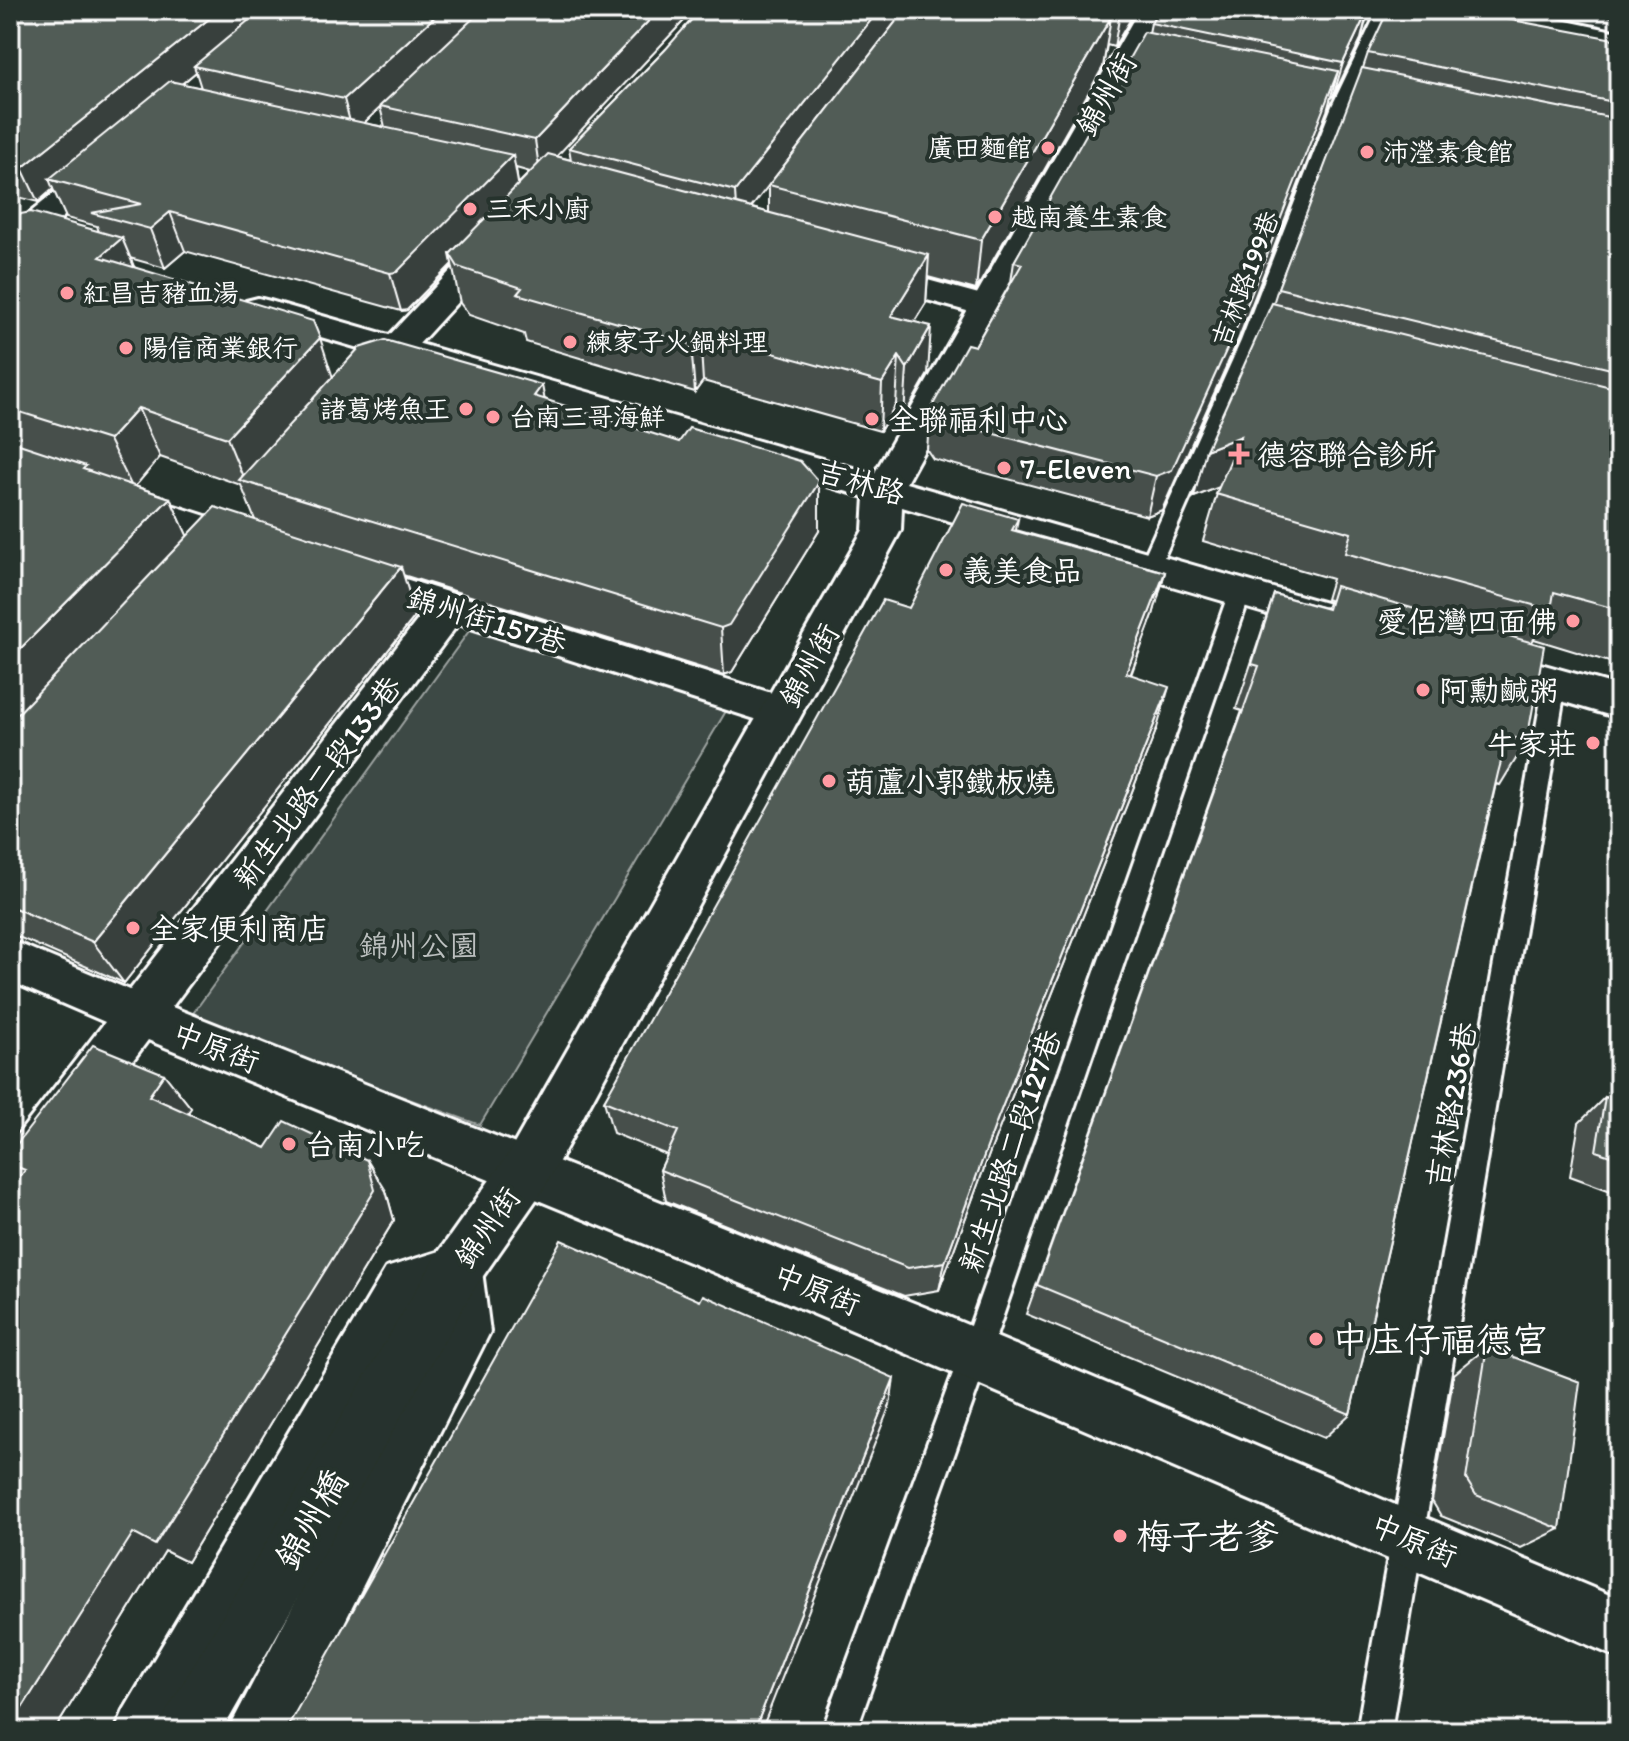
<svg xmlns="http://www.w3.org/2000/svg" width="1629" height="1741" font-family="Itim,'LXGW WenKai TC',sans-serif">
  <rect width="100%" height="100%" fill="#26332d"/>
  <filter id="ink" filterUnits="userSpaceOnUse"><feTurbulence type="fractalNoise" baseFrequency=".0125" numOctaves="2"/><feDisplacementMap in="SourceGraphic" scale="16" xChannelSelector="R" yChannelSelector="G"/><feConvolveMatrix kernelMatrix="1 2 1 2 8 2 1 2 1" color-interpolation-filters="sRGB"/></filter>
  <g filter="url(#ink)">
    <!-- green -->
    <path fill="#3e4944" stroke="#9ea4a2" stroke-width="2" d="M477 620 732 701 480 1125 189 1019Z"/>
    <g fill="none" stroke-linecap="round" stroke-linejoin="round">
      <!-- service casing -->
      <g stroke="#fff" stroke-width="6">
        <path id="service" d="M1378 10H1392L1348 106 1259 341 1160 566 1157 571H1143L1140 566 1241 341 1332 106Z
          M1541 10H1571L1619 19V29L1548 14Z
          M1240 584 1247 587 1251 592 990 1354 856 1731H822L960 1354 1229 592 1233 587Z
          M1555 675 1563 677 1566 683 1391 1731H1357L1544 683 1547 677Z"/>
      </g>
      <!-- minor casing -->
      <g stroke="#fff" stroke-width="6">
        <path id="minor" d="M107 156 118 159 122 165 118 171 21 252 10 255V229L96 159Z
          M498 229 509 232 514 239 509 246 374 393 362 396 350 393 345 385 350 377 487 232Z
          M869 264 997 299 1002 306 997 313 985 316 858 281 853 274 858 267Z
          M10 453 268 536 274 545 268 554 255 558 10 478Z
          M354 563 797 701 803 712 797 723 783 728 458 624 172 1007 939 1313 1619 1599V1658L784 1301 148 1040 28 1201 10 1208V1145L105 1022 10 981V940L130 990 423 613 340 587 335 577 340 567Z
          M456 1246 474 1253 482 1271 490 1332 290 1731H228L437 1329 434 1303 421 1307 179 1731H115L124 1710 386 1268Z"/>
      </g>
      <!-- tertiary casing -->
      <g stroke="#fff" stroke-width="6">
        <path id="tertiary" d="M1139 10H1167L906 483 1343 608 1349 618 1343 628 1329 632 902 507 901 530 545 1187 474 1289 222 1731H158L167 1710 438 1253 509 1153 863 530 865 497 246 315 241 308 246 301 258 298 270 301 874 474Z
          M1480 647 1619 686V718L1466 673 1460 662 1466 651Z"/>
      </g>
      <!-- service -->
      <use href="#service" fill="#26332d" fill-rule="evenodd"/>
      <!-- minor -->
      <use href="#minor" fill="#26332d" fill-rule="evenodd"/>
      <!-- tertiary -->
      <use href="#tertiary" fill="#26332d" fill-rule="evenodd"/>
    </g>
    <!-- wall -->
    <path fill="#464f4b" stroke="#fff" stroke-width="2" fill-rule="evenodd" d="M10 10H694L556 156 571 160 569 148 665 50 751 208 769 213V185L905 10H1136L1114 47 1107 45 1103 67 976 290 928 277 926 303 914 322 928 374 904 416 896 404 880 431 703 381 695 392 526 342 524 334 469 315 460 303 452 264 407 310 401 311 185 251 165 268 130 258 134 267 333 377 545 399 819 531 732 672 724 675 403 575 416 615 124 983 14 935 10 937V216L99 232 97 226 66 218 53 189 38 202 10 195ZM196 72 201 88 182 84ZM380 107 385 127 364 123ZM516 168 530 172 518 184ZM160 457 241 485 255 520 187 536 170 498 135 486Z
      M1158 10H1369L1361 39 1333 97 1331 96 1327 111 1238 340 1162 510 1147 516 933 459 927 450 930 410 975 346 1011 282 1014 262 1149 33 1151 23Z
      M1619 40V665L1534 639 1532 642 1527 741 1500 785 1496 784 1350 1414 1324 1438 1026 1314 1242 711 1236 709 1274 594 1326 608 1329 600 1326 599 1332 579 1203 541 1219 487 1194 497 1273 304 1278 288 1363 68 1368 53Z
      M1018 519 1016 530 1165 572 1153 615 1131 675 1157 728 990 1152 939 1290 904 1296 666 1201 660 1170 667 1155 613 1133 604 1101 909 608Z
      M164 1074 191 1108 187 1113 266 1148 386 1191 394 1220 187 1562 165 1551 54 1731H10L20 1176 10 1167V1153Z
      M1605 1097 1619 1102V1194L1570 1176 1579 1123Z
      M1487 1347 1560 1529 1521 1548 1441 1516 1432 1501 1454 1374Z"/>
    <!-- shaded-wall -->
    <path fill="#39403d" stroke="#fff" stroke-width="2" d="M220 10H271L194 66 196 72 61 183 49 179 53 189 38 202 22 168Z
      M442 10H485L353 133 344 99Z
      M659 10H694L540 174 535 140Z
      M879 10H897V20L737 226 735 191Z
      M1122 10H1136L1114 47 1120 13Z
      M1368 10 1361 39 1333 97 1343 63Z
      M1111 17 1103 67 976 290 981 240Z
      M1338 71 1327 111 1238 340 1162 510 1147 516 1156 476Z
      M513 155 520 194 450 254 452 264 407 310 401 311 390 273Z
      M170 212 185 251 165 268 150 229Z
      M122 238 143 288 100 257Z
      M929 255 926 303 888 364 891 316Z
      M931 326 928 374 904 416 907 368Z
      M700 333 703 381 695 392 691 344Z
      M320 338 336 387 245 482 227 438Z
      M899 356 896 404 880 431 882 383Z
      M542 385 551 435 534 396Z
      M138 408 160 457 133 489 109 440Z
      M1241 436 1227 484 1194 497 1206 450Z
      M819 482V531L732 672 724 675 721 628Z
      M170 498 192 546 10 738V659Z
      M401 567 416 615 124 983 93 942Z
      M1165 572 1153 615 1115 715 1126 673Z
      M1169 687 1157 728 990 1152 939 1290 945 1262 997 1120Z
      M164 1074 191 1108 176 1129 149 1096Z
      M367 1160 386 1191 394 1220 187 1562 165 1551 54 1731H10V1727Z
      M894 1378 890 1405 761 1731H754Z"/>
    <!-- building -->
    <path fill="#515c57" stroke="#fff" stroke-width="2" d="M10 10H220L22 168 10 165Z
      M261 10H442L344 99 194 66Z
      M482 10H659L535 140 380 106Z
      M700 10H879L735 191 569 148 665 50Z
      M905 10H1078L1111 17 981 240 769 185Z
      M1105 10H1122L1120 13Z
      M1158 10H1368L1343 63 1151 23Z
      M1388 10H1458L1619 40V103L1368 53Z
      M1144 32 1338 71 1249 300 1172 470 1156 476 936 419 930 410 967 344 975 346 1022 264 1014 262Z
      M1362 68 1619 119V371L1278 288Z
      M170 81 513 155 397 272 390 273 170 212 150 229 91 213 141 204 49 179Z
      M548 154 929 255 891 316 931 326 907 368 899 356 882 383 700 333 691 344 517 294 522 288 458 267 450 254Z
      M31 212 122 238 100 257 313 321 320 338 227 438 138 408 109 440 10 409V216Z
      M1272 303 1619 389V610L1554 592 1551 610 1345 553 1351 533 1216 494 1241 436 1206 450Z
      M385 340 542 385 534 396 679 442 689 428 800 461 819 482 729 625 721 628 239 480 359 348Z
      M10 441 86 466 83 469 170 498 10 659Z
      M963 503 1018 519 1012 530 1165 572 1126 673 1169 687 997 1120 945 1262 908 1268 660 1170 678 1131 604 1101 883 600 909 608Z
      M215 507 401 567 93 942 10 906V722Z
      M1335 586 1544 646 1527 741 1508 736 1498 773 1350 1414 1037 1285 1259 666 1252 664 1274 594 1328 609Z
      M93 1045 164 1074 149 1096 266 1148 284 1121 367 1160 375 1190 155 1545 133 1533 10 1727V1190L25 1170 10 1164V1153Z
      M1605 1097 1619 1102V1159L1596 1151Z
      M561 1240 700 1301 703 1295 894 1378 754 1731H285Z
      M1487 1347 1580 1382 1560 1529 1476 1495 1466 1479Z"/>
  </g>
  <!-- markers -->
  <g fill="#ff9aa2" stroke="#26332d" stroke-width="3">
    <circle cx="1048" cy="148" r="8"/>
    <circle cx="1367" cy="152" r="8"/>
    <circle cx="470" cy="209" r="8"/>
    <circle cx="995" cy="217" r="8"/>
    <circle cx="67" cy="293" r="8"/>
    <circle cx="570" cy="342" r="8"/>
    <circle cx="126" cy="348" r="8"/>
    <circle cx="466" cy="409" r="8"/>
    <circle cx="493" cy="417" r="8"/>
    <circle cx="872" cy="419" r="8"/>
    <path d="M1235 442h8v8h8v8h-8v8h-8v-8h-8v-8h8z"/>
    <circle cx="1004" cy="468" r="8"/>
    <circle cx="946" cy="570" r="8"/>
    <circle cx="1573" cy="621" r="8"/>
    <circle cx="1423" cy="690" r="8"/>
    <circle cx="1593" cy="743" r="8"/>
    <circle cx="829" cy="781" r="8"/>
    <circle cx="133" cy="928" r="8"/>
    <circle cx="289" cy="1144" r="8"/>
    <circle cx="1316" cy="1339" r="8"/>
    <circle cx="1120" cy="1536" r="8"/>
  </g>
  <g text-anchor="middle" dominant-baseline="central" stroke-width="8" stroke-linejoin="round" paint-order="stroke">
    <!-- far-poi labels -->
    <g font-size="26" fill="#fff" stroke="#26332d" text-anchor="start">
      <text x="1032" y="148" text-anchor="end">廣田麵館</text>
      <text x="1383" y="152">沛瀅素食館</text>
      <text x="486" y="209">三禾小廚</text>
      <text x="1011" y="217">越南養生素食</text>
      <text x="83" y="293">紅昌吉豬血湯</text>
      <text x="586" y="342">練家子火鍋料理</text>
      <text x="142" y="348">陽信商業銀行</text>
      <text x="450" y="409" text-anchor="end">諸葛烤魚王</text>
      <text x="509" y="417">台南三哥海鮮</text>
    </g>
    <!-- far-street labels -->
    <g font-size="26" fill="#fff" stroke="#26332d">
      <text transform="translate(1245 279) rotate(-69)">吉林路199巷</text>
    </g>
    <!-- street labels -->
    <g font-size="30" fill="#fff" stroke="#26332d">
      <text transform="translate(1106 94) rotate(-60)">錦州街</text>
      <text transform="translate(861 482) rotate(16)">吉林路</text>
      <text transform="translate(487 620) rotate(17)">錦州街157巷</text>
      <text transform="translate(809 665) rotate(-61)">錦州街</text>
      <text transform="translate(317 782) rotate(-53)">新生北路二段133巷</text>
      <text transform="translate(216 1047) rotate(21)">中原街</text>
      <text transform="translate(1451 1105) rotate(-80)">吉林路236巷</text>
      <text transform="translate(1010 1151) rotate(-71)">新生北路二段127巷</text>
      <text transform="translate(487 1227) rotate(-55)">錦州街</text>
      <text transform="translate(817 1289) rotate(22)">中原街</text>
      <text transform="translate(1414 1540) rotate(23)">中原街</text>
    </g>
    <!-- poi labels -->
    <g font-size="30" fill="#fff" stroke="#26332d" text-anchor="start">
      <text x="888" y="419">全聯福利中心</text>
      <text x="1257" y="454">德容聯合診所</text>
      <text x="1020" y="468">7-Eleven</text>
      <text x="962" y="570">義美食品</text>
      <text x="1557" y="621" text-anchor="end">愛侶灣四面佛</text>
      <text x="1439" y="690">阿勳鹹粥</text>
      <text x="1577" y="743" text-anchor="end">牛家莊</text>
      <text x="845" y="781">葫蘆小郭鐵板燒</text>
      <text x="149" y="928">全家便利商店</text>
      <text x="305" y="1144">台南小吃</text>
    </g>
    <!-- park labels -->
    <g font-size="30" fill="#bbbfbe" stroke="#26332d">
      <text x="419" y="945">錦州公園</text>
    </g>
    <!-- near-poi labels -->
    <g font-size="36" fill="#fff" stroke="#26332d" text-anchor="start">
      <text x="1332" y="1339">中庒仔福德宮</text>
      <text x="1136" y="1536">梅子老爹</text>
    </g>
    <!-- near-street labels -->
    <g font-size="36" fill="#fff" stroke="#26332d">
      <text transform="translate(311 1519) rotate(-60)">錦州橋</text>
    </g>
  </g>
  <!-- margin -->
  <rect width="1629" height="1741" fill="none" stroke="#26332d" stroke-width="40"/>
  <rect x="20" y="20" width="1589" height="1701" fill="none" stroke="#fff" stroke-width="3" filter="url(#ink)"/>
</svg>
